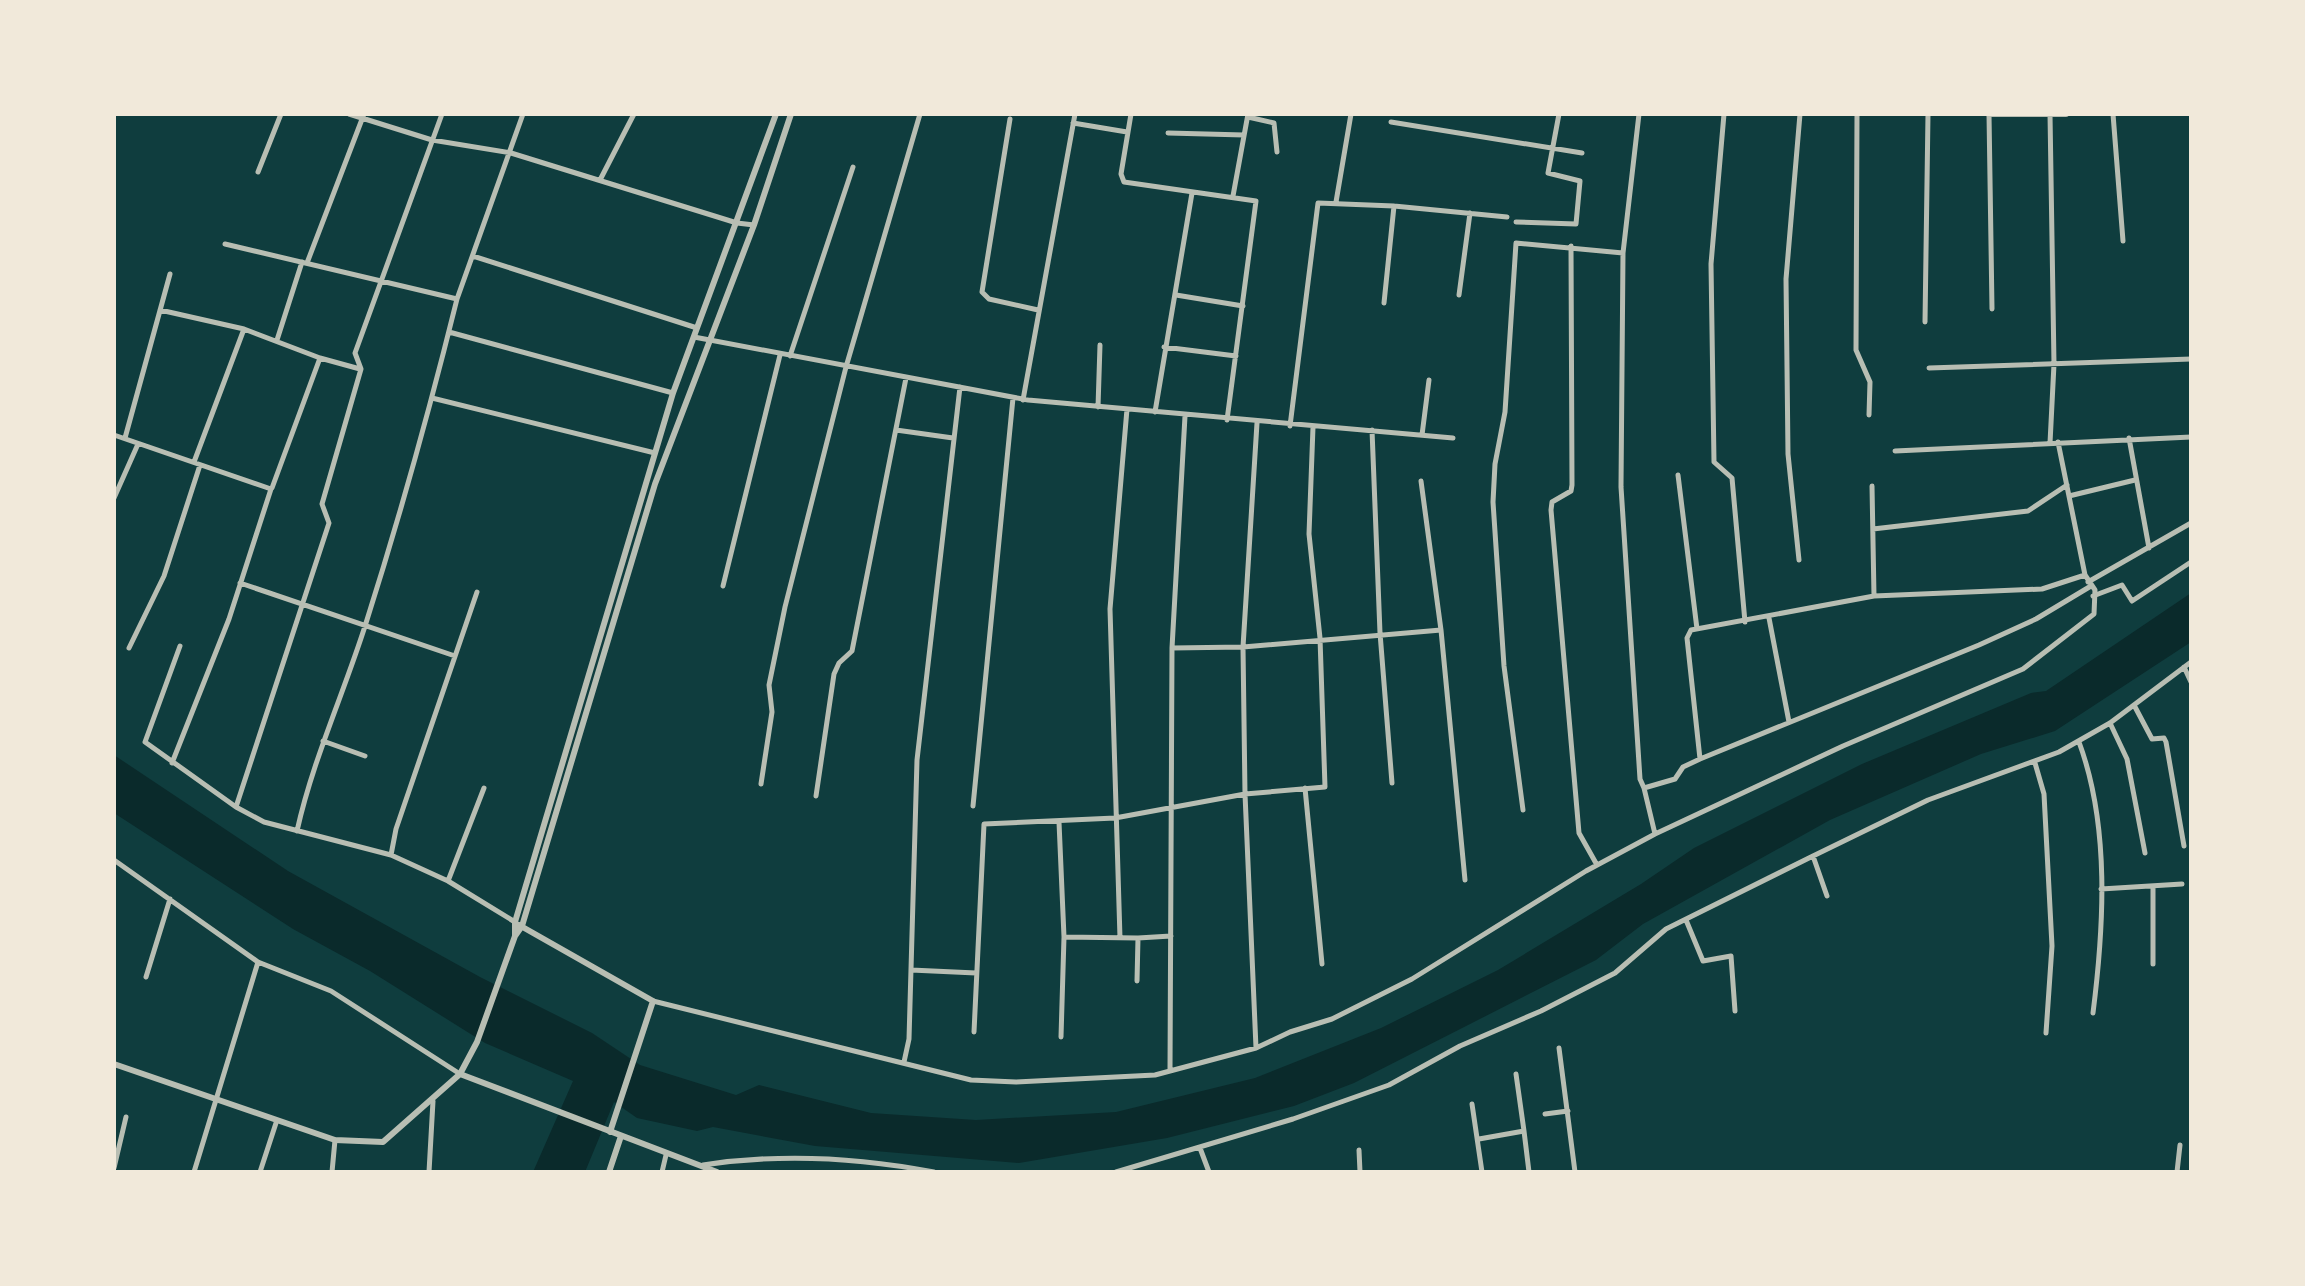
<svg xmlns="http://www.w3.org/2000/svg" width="2305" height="1286" font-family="'Space Grotesk',sans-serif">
  <rect width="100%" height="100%" fill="#0f3d3e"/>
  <!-- water -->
  <path fill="#0a2a2b" d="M2191 593V642L2055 731 1981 754 1830 820 1643 924 1596 960 1354 1083 1294 1106 1167 1138 1019 1163 815 1146 713 1127 697 1131 637 1118 614 1102 585 1172H533L573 1081 485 1043 370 971 293 929 114 813V755L288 871 480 977 592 1033 640 1065 736 1095 759 1085 871 1113 976 1120 1116 1112 1255 1078 1381 1028 1498 970 1641 884 1694 848 1862 764 2031 693 2046 691Z"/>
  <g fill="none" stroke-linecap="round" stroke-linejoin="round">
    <!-- minor -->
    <path stroke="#b8beb3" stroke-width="5" d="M349 114 432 140 511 153 737 223 754 225
      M1131 114 1121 174 1124 182 1256 201 1227 420
      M1639 114 1623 253 1621 487 1640 779 1644 788 1675 779 1683 767 1700 759 1979 645 2036 619 2091 586
      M1724 114 1711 264 1714 462 1732 478 1745 622
      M1857 114 1856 350 1870 382 1869 415
      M1989 114 1992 309
      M2113 114 2123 241
      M1248 117 1274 123 1277 152
      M1010 119 982 292 989 299 1038 310
      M1391 122 1582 153
      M1073 123 1127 132
      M1168 133 1244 135
      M258 172 281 114
      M600 180 634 114
      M1233 196 1248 114
      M1336 202 1351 114
      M1516 222 1576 224 1580 181 1548 173 1559 114
      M225 244 457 299C430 408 400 516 366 623 344 693 313 759 297 831
      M1571 246 1572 485 1571 491 1552 502 1551 510 1579 833 1597 865
      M473 256 697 328
      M307 263 364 114
      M1176 295 1243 306
      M1459 295 1470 213
      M457 299 523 114
      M1384 303 1394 206
      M160 310 244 329 320 358 272 488
      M1925 322 1928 114
      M449 332 673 393
      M694 337 1028 400 1453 438
      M277 340 302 262
      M1164 347 1236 356
      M790 356 853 167
      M320 358 360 369
      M1929 368 2191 359
      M432 398 655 453
      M1023 400 1075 114
      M1098 407 1100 345
      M1155 412 1192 193
      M1290 426 1318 203 1394 206 1507 217
      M896 430 953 438
      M1372 430 1380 633 1392 783
      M114 435 271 489 229 619 172 763
      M1422 435 1429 380
      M125 438 170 274
      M2129 438 2149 548
      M2058 442 2085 575
      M2050 443 2054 364 2050 114
      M1895 451 2191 437
      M194 462 244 329
      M1678 475 1697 629
      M1421 481 1441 630 1465 880
      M1872 486 1874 596
      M2069 496 2135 480
      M114 498 138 444
      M1873 529 2028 511 2067 485
      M1799 560 1788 454 1786 279 1800 114
      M2088 582 2191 523
      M240 583 455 656
      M723 586 780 355
      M2093 596 2122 585 2132 601 2191 562
      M1769 618 1789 722
      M180 646 145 742 236 807 264 822 391 855 396 829 477 592
      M129 648 164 576 200 465
      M1172 648 1243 647 1441 630
      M2184 667 2191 682
      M2134 705 2152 739 2164 738 2166 742 2184 846
      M2110 723 2127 759 2145 853
      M323 741 365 756
      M2079 742C2110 826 2104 926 2093 1013
      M2035 763 2044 794 2052 946 2046 1033
      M761 784 772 712 769 685 785 607 846 367 920 114
      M1305 788 1322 964
      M1644 788 1655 834
      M816 796 834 674 839 663 852 651 906 378
      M973 806 1013 398
      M236 807 329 523 322 504 361 369 355 353 442 114
      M1523 810 1504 666 1493 502 1495 464 1505 412 1516 243 1623 253
      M1059 822 1064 937 1061 1037
      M391 855 448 881 515 922
      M1813 856 1827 896
      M114 860 258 962 331 991 460 1074
      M448 881 484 788
      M2101 889 2182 884
      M1686 920 1703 961 1731 956 1735 1011
      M1064 937 1138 938 1137 981
      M1120 938 1110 609 1127 409
      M1138 938 1171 936
      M2153 964V886
      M911 970 976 973
      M146 977 170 899
      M653 1001 971 1080 1016 1082 1155 1075 1256 1048 1290 1032 1332 1019 1412 979 1586 871 1655 834 1843 746 2023 669 2094 614 2095 590 2085 575 2042 589 1874 596 1691 630 1687 638 1700 759
      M974 1032 984 824 1115 818 1245 794 1325 787 1320 638 1309 534 1313 427
      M1256 1048 1245 794 1243 647 1257 423
      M1559 1048 1575 1172
      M904 1062 909 1039 917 760 960 387
      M1170 1071 1172 648 1185 416
      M1516 1074 1524 1131
      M1472 1104 1482 1172
      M1545 1114 1568 1111
      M1479 1139 1524 1131 1529 1172
      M1200 1148 1209 1172
      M1359 1150 1360 1172
      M703 1165C781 1153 856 1157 934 1172
      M114 1168 126 1117
      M194 1172 258 962
      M260 1172 276 1123
      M332 1172 335 1140
      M429 1172 433 1101
      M662 1172 666 1155
      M1116 1172 1293 1119 1389 1085 1460 1046 1541 1011 1615 973 1666 929 1813 856 1928 800 2059 752 2110 723 2191 662
      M2177 1172 2180 1145"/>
    <!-- tertiary -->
    <path stroke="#b8beb3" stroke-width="6" d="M1989 114H2066
      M519 925 653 1001 610 1132
      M515 936 522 926 655 484 754 225 791 114
      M114 1064 335 1140 383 1142 460 1074 717 1172
      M460 1074 477 1042 515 936V922L673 393 776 114
      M609 1172 621 1136"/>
  </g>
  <!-- border -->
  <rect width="2305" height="1286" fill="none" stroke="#f1e9da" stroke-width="232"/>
</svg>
